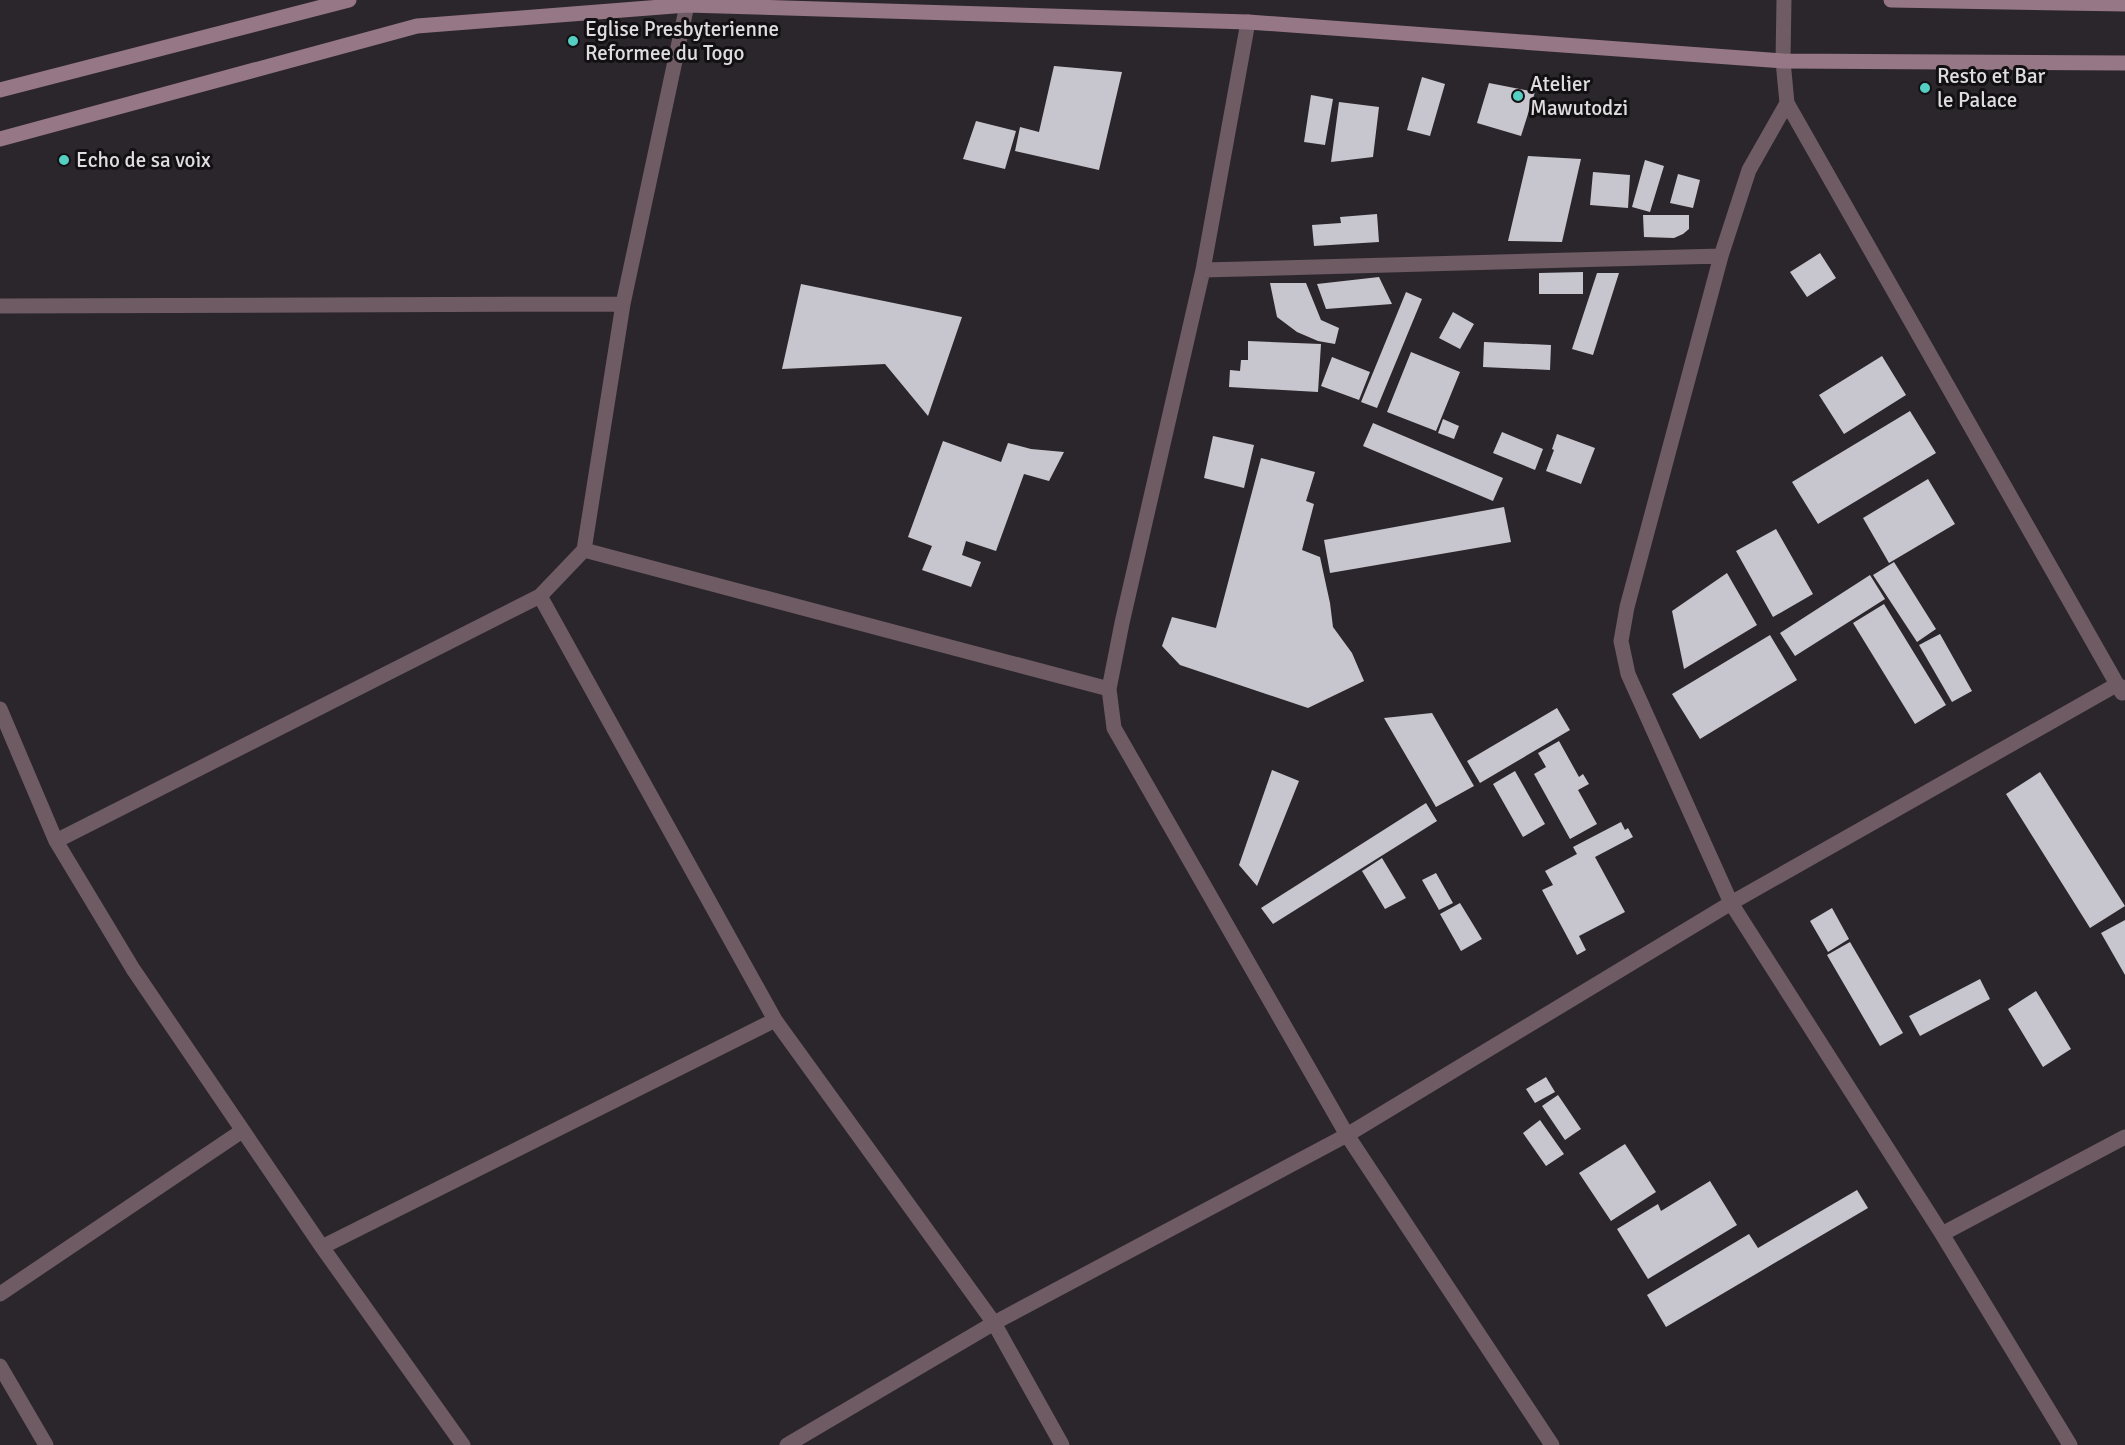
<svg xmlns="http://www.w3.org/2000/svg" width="2125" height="1445" font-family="Signika,sans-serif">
  <rect width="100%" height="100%" fill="#2b262b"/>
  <!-- building -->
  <path fill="#c7c6ce" d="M1054 66 1122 72 1099 170 1015 151 1020 127 1039 132Z
    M1422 77 1445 84 1430 136 1407 130Z
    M1489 83 1535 92 1521 136 1477 123Z
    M1311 95 1333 99 1325 145 1304 142Z
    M1339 102 1379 107 1373 157 1331 162Z
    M976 121 1016 131 1005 169 963 159Z
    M1528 156 1581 159 1562 242 1508 241Z
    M1645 160 1664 166 1650 212 1632 207Z
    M1593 172 1630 175 1628 208 1590 205Z
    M1678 174 1700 180 1693 208 1670 203Z
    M1377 214 1379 242 1314 246 1312 225 1341 223 1340 217Z
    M1643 215H1689V229L1683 234 1674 238 1644 237Z
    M1820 253 1836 278 1807 297 1790 272Z
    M1583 272V294H1539V273Z
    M1597 273H1619L1593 355 1572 349Z
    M1379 277 1392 304 1326 309 1317 284Z
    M1270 283H1306L1321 320 1339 328 1335 344 1318 341 1297 332 1277 317Z
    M801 284 962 317 928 416 885 364 782 369Z
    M1406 292 1422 299 1377 408 1361 402Z
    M1453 312 1474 324 1460 349 1439 338Z
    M1248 341 1321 344 1318 392 1229 387 1230 370 1240 371 1241 360H1248Z
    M1484 342 1551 345 1550 370 1483 367Z
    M1411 352 1460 372 1436 431 1387 412Z
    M1882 356 1906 395 1844 434 1819 395Z
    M1332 357 1370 372 1359 400 1321 386Z
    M1910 411 1936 453 1818 524 1792 482Z
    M1443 419 1459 426 1454 439 1438 433Z
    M1373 423 1503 478 1493 501 1363 446Z
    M1502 432 1543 449 1535 470 1493 453Z
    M1557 434 1595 448 1581 484 1546 471 1554 450 1552 449Z
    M1213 436 1254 445 1244 488 1204 478Z
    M943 441 1001 462 1008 443 1031 449 1064 452 1049 481 1024 474 996 551 966 541 962 555 981 562 971 587 922 570 932 546 908 537Z
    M1261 458 1315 472 1306 501 1314 504 1302 550 1320 557 1330 603 1333 627 1352 653 1364 681 1308 708 1180 665 1162 646 1172 617 1216 628Z
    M1928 479 1955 524 1889 563 1863 518Z
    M1504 507 1511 542 1330 573 1324 540Z
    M1776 529 1813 594 1773 617 1736 551Z
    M1894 562 1936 629 1917 642 1873 575Z
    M1727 573 1757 625 1684 669 1672 611Z
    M1870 575 1885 599 1795 656 1780 633Z
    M1884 604 1946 705 1915 724 1853 623Z
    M1940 634 1972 691 1952 702 1919 645Z
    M1770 635 1797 680 1700 739 1672 694Z
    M1557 708 1570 730 1480 783 1467 761Z
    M1432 713 1474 786 1436 807 1384 718Z
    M1559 741 1579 777 1583 774 1589 784 1578 790 1597 824 1570 839 1534 774 1546 767 1538 753Z
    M1272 770 1299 781 1257 886 1239 865Z
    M1515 771 1545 824 1523 837 1493 784Z
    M2040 772 2125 906 2090 928 2006 794Z
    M1426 803 1437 821 1273 924 1261 908Z
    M1621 822 1625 830 1628 828 1633 837 1595 857 1625 912 1579 936 1586 950 1577 955 1542 890 1553 885 1545 871 1577 854 1573 847Z
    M1382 858 1406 898 1385 909 1362 871Z
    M1436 873 1453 903 1439 910 1422 880Z
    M1460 903 1482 939 1461 951 1440 914Z
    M1832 908 1849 939 1828 952 1810 921Z
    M2125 920V975L2101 933Z
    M1850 942 1903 1033 1880 1046 1827 955Z
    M1980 979 1990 999 1920 1036 1909 1016Z
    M2036 991 2071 1049 2043 1067 2008 1009Z
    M1546 1077 1555 1092 1535 1103 1526 1089Z
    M1558 1095 1581 1129 1565 1140 1542 1106Z
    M1540 1120 1564 1154 1546 1166 1523 1133Z
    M1625 1144 1656 1192 1611 1221 1579 1173Z
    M1710 1181 1737 1225 1648 1279 1617 1229 1658 1204 1661 1211Z
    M1857 1190 1868 1208 1666 1327 1647 1295 1749 1234 1758 1248Z"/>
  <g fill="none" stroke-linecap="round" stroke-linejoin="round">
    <!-- street -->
    <path stroke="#6e5b64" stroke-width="15" d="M1784 0 1783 61 1787 103 2122 693
      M687 5 623 304 584 550 540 596 775 1020 994 1323 1062 1445
      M1248 22 1203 270 1122 623 1109 689 1114 728 1347 1135 1552 1445
      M1787 103 1749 170 1721 256 1627 607 1621 641 1628 674 1731 903 1942 1234 2070 1445
      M1203 270 1721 256
      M0 306 623 304
      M584 550 1109 689
      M0 709 56 841 133 969 322 1247 463 1445
      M56 841 540 596
      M1942 1234 2125 1137
      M322 1247 775 1020
      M0 1294 242 1131
      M0 1366 46 1445
      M787 1445 994 1323 1347 1135 1731 903 2116 685 2125 688"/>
    <!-- secondary -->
    <path stroke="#967785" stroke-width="15" d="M1891 0 2125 4
      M0 90 349 0
      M0 139 417 26 687 5 1248 22 1783 61 2125 63"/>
  </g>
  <!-- markers -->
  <g fill="#55cec4" stroke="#121012" stroke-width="2">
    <circle cx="573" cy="41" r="6"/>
    <circle cx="1925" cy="88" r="6"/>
    <circle cx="1518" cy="96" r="6"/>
    <circle cx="64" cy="160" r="6"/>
  </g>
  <g text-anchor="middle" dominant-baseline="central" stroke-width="6" stroke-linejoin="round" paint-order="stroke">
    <!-- poi labels -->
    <g font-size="21" fill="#e0dde1" stroke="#121012" text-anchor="start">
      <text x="585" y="29">Eglise Presbyterienne<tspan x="585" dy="24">Reformee du Togo</tspan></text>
      <text x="1937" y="76">Resto et Bar<tspan x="1937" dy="24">le Palace</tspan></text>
      <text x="1530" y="84">Atelier<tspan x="1530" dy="24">Mawutodzi</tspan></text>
      <text x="76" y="160">Echo de sa voix</text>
    </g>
  </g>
</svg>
